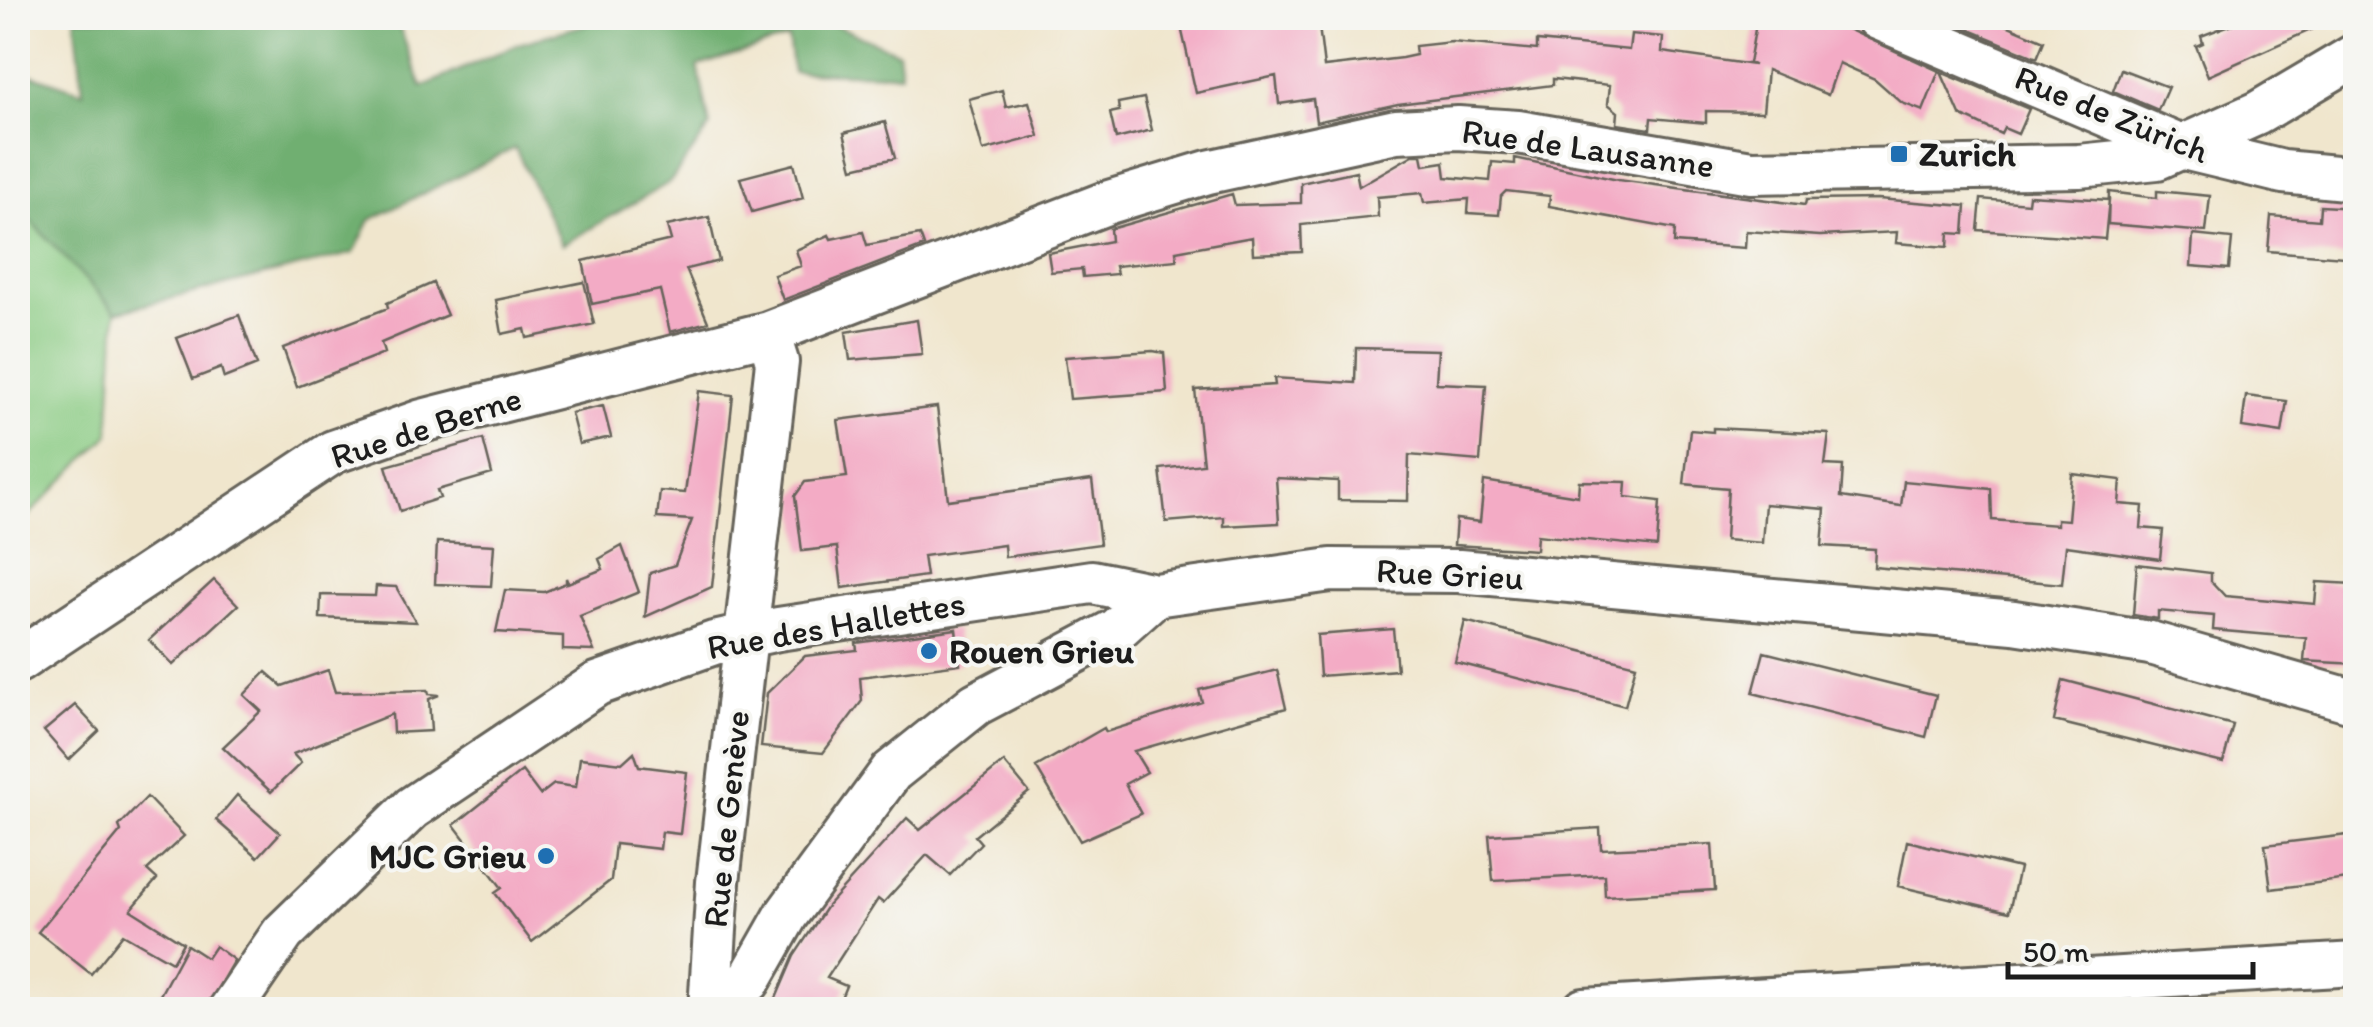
<svg xmlns="http://www.w3.org/2000/svg" width="2373" height="1027" font-family="Itim,sans-serif">
  <rect width="100%" height="100%" fill="#f6f6f2"/>
  <filter id="ink" filterUnits="userSpaceOnUse"><feTurbulence type="fractalNoise" baseFrequency=".01" numOctaves="2"/><feDisplacementMap in="SourceGraphic" scale="20" xChannelSelector="R" yChannelSelector="G"/><feConvolveMatrix kernelMatrix="1 2 1 2 8 2 1 2 1" color-interpolation-filters="sRGB"/></filter>
  <filter id="wash" filterUnits="userSpaceOnUse"><feTurbulence type="fractalNoise" baseFrequency=".0048" numOctaves="4" result="noise"/><feDisplacementMap in="SourceGraphic" scale="40" xChannelSelector="R" yChannelSelector="G"/><feGaussianBlur stdDeviation="2.25" result="paint"/><feColorMatrix in="noise" values="0 0 0 0 0 0 0 0 0 0 0 0 0 0 0 0 0 1.4 0 .05"/><feComposite in="paint" operator="in"/></filter>
  <g filter="url(#wash)">
    <rect width="100%" height="100%" fill="#f0e6cd"/>
    <!-- green -->
    <path fill="#8acb83" stroke="#537450" stroke-width="2.5" d="M18 207 116 312 109 435 18 526Z"/>
    <!-- forest -->
    <path fill="#6faf71" stroke="#466646" stroke-width="2.5" d="M75 18H396L422 87 518 44 608 18H819L898 52 901 74 793 72 788 38 698 66 710 127 670 182 562 245 515 148 370 220 354 253 116 312 18 207V70L83 92Z"/>
    <g id="blocks">
      <!-- building -->
      <path fill="#f3abc5" d="M1179 18H1318L1324 67 1402 58 1416 55 1415 46 1452 42 1537 50V41L1629 50 1631 34 1663 37 1662 52 1754 65 1749 63 1757 18H1824L1939 71 1923 111 1902 103 1875 79 1839 63 1828 95 1767 70 1763 112 1706 111V123L1651 118 1650 129 1617 124 1618 112 1608 104 1610 85 1553 79V85L1398 104 1316 122 1313 99 1279 104 1276 76 1196 93Z
        M1941 18H1990L2044 41 2037 58Z
        M2248 18H2337L2208 76 2196 46 2203 43 2201 36Z
        M2121 69 2168 87 2158 110 2113 91Z
        M1941 72 2029 109 2018 134 2004 128 2001 134 1960 115Z
        M1002 90 1006 107 1029 102 1039 136 983 151 969 99Z
        M1144 98 1152 130 1116 139 1110 113 1119 111 1118 103Z
        M885 122 895 158 853 168 844 133Z
        M1413 155H1422L1424 165 1444 162 1446 177 1490 181 1492 162 1515 164V158L1618 180 1805 205 1806 200 1878 199 1966 206 1964 234 1949 233 1948 247 1896 243 1897 232 1820 236 1746 231 1745 248 1674 243 1675 229 1549 206 1550 196 1506 191 1501 196 1499 215 1468 213 1469 199 1424 203 1422 193 1377 197 1378 217 1301 225 1302 252 1253 254 1252 237 1176 251 1177 260 1115 266 1117 274 1083 277 1082 269 1051 272 1048 253 1111 241 1110 229 1232 194 1235 205 1301 203V183L1356 171 1359 186Z
        M794 164 803 198 752 212 740 178Z
        M2157 191 2210 196 2206 232 2108 224 2109 192 2157 198Z
        M2029 195 2109 200 2105 239 1978 230 1981 199 2028 203Z
        M2320 206 2356 208V258L2268 251 2271 216 2319 220Z
        M709 217 719 261 686 269 708 322 670 332 660 290 592 304 583 261 671 240 667 226Z
        M863 232 867 245 920 235 924 246 783 300 774 275 801 266 796 250 829 235 831 239Z
        M2193 235 2232 239 2229 269 2191 266Z
        M584 282 594 324 527 338 525 329 502 334 496 300Z
        M433 283 447 315 381 343 384 353 297 387 283 348 388 308 387 303Z
        M239 315 257 365 224 378 221 368 193 379 177 338Z
        M917 320 922 354 850 360 846 332Z
        M1356 348 1438 350 1436 383 1486 385 1480 461 1409 455 1408 501 1338 500V481L1276 478 1279 523 1224 526V517L1166 522 1160 469 1203 464 1195 390 1275 385 1274 378 1355 383Z
        M1153 351 1164 353 1167 392 1070 399 1065 357Z
        M699 391 733 395 712 587 645 617 650 573 675 565 692 520 657 518 660 491 685 493Z
        M2246 396 2287 401 2282 433 2242 427Z
        M603 406 611 437 579 444 571 413Z
        M937 407 948 500 1092 480 1100 544 1005 557 1004 545 923 556 926 576 842 588 837 547 802 551 795 496 805 482 847 477 838 420Z
        M1713 428 1829 434 1825 465 1843 466 1841 497 1901 506 1904 481 1991 489 1992 520 2057 525V519L2068 520 2072 474 2121 480 2119 504 2143 506 2141 528 2163 530 2160 559 2066 546 2062 584 1874 567 1875 549 1822 546 1825 509 1765 504 1762 543 1725 540 1728 488 1684 484 1690 430 1713 432Z
        M483 439 492 474 437 490 440 498 400 511 386 466Z
        M1484 481 1578 496 1579 481 1626 482 1625 497 1660 501 1657 547 1537 535 1536 550 1454 545 1456 519 1480 522Z
        M437 542 494 545 491 586 435 584Z
        M622 546 639 592 580 616 594 651 563 650V636L496 632 505 590 544 592 566 583V578L568 583 603 569 599 559Z
        M2137 564 2211 573V581L2225 596 2315 604 2317 582 2354 584 2356 664 2304 661 2306 638 2213 630 2214 616 2158 611V619L2133 615Z
        M214 580 238 605 173 665 149 640Z
        M376 586 396 587 416 622 320 618 321 595 375 596Z
        M1465 621 1636 665 1625 706 1455 662Z
        M956 629 960 664 860 677 862 701 823 753 761 747 767 693 805 656 857 650 856 643Z
        M1393 629 1397 670 1320 676 1317 635Z
        M1764 652 1936 695 1926 737 1753 693Z
        M328 670 335 692 428 690 429 694 439 695 429 699 431 731 393 733 392 714 293 754 301 763 271 792 223 747 261 711 244 695 266 672 282 686Z
        M1277 670 1286 708 1134 751 1147 772 1125 784 1141 814 1080 841 1036 767 1104 728 1106 732 1202 702 1199 690Z
        M2063 680 2233 725 2223 763 2054 721Z
        M75 705 99 731 69 760 44 731Z
        M634 752 639 766 687 772 680 834 662 832 660 849 615 844 611 880 532 942 495 893 502 888 454 825 522 771 540 795 554 784 576 787 580 758 622 763Z
        M1004 762 1029 792 975 836 981 843 950 875 927 855 883 903 878 899 827 978 846 986 836 1010H771L794 956 827 906 907 818 920 830Z
        M237 795 280 833 258 857 216 820Z
        M147 797 184 836 147 870 157 879 131 910 183 943 172 962 123 934 91 974 38 932 121 831 119 826Z
        M1600 828 1601 849 1712 844 1715 890 1605 896 1604 875 1493 881 1489 835Z
        M2356 834V878L2271 889 2265 845Z
        M1907 841 2019 868 2009 912 1898 886Z
        M187 945 207 958 215 946 234 960 205 1010H152Z"/>
    </g>
  </g>
  <g filter="url(#ink)">
    <use href="#blocks" fill-opacity="0" stroke="#66635a" stroke-width="2.5"/>
    <g fill="none" stroke-linecap="round" stroke-linejoin="round">
      <!-- minor casing -->
      <g stroke="#66635a" stroke-width="48">
        <path id="minor" d="M1878 18 2184 148 2283 172 2356 179
          M18 661 333 452 422 421 768 333 1109 202 1208 172 1396 131 1458 128 1518 132 1751 172 2079 166 2157 158 2258 113 2356 55
          M710 1008 749 981 787 914 891 772 976 704 1116 630 1155 595 1331 570 1459 571 2014 622 2150 643 2356 702
          M230 1010 283 933 412 808 597 684 714 643 778 629 1092 582 1155 595
          M710 1010 718 882 777 362 768 333
          M1584 1010 2356 964"/>
      </g>
      <!-- minor -->
      <use href="#minor" stroke="#fff" stroke-width="42"/>
    </g>
  </g>
  <!-- markers -->
  <g fill="#1f6fb2" stroke="#f6f6f2" stroke-width="4">
    <rect x="1889" y="144" width="20" height="20" rx="5"/>
    <circle cx="929" cy="651" r="10"/>
    <circle cx="546" cy="856" r="10"/>
  </g>
  <g text-anchor="middle" dominant-baseline="central" stroke-width="8" stroke-linejoin="round" paint-order="stroke">
    <!-- street labels -->
    <g font-size="35" fill="#1c1c1c" stroke="#f6f6f2">
      <text transform="translate(2112 114) rotate(22)">Rue de Zürich</text>
      <text transform="translate(1588 148) rotate(8)">Rue de Lausanne</text>
      <text transform="translate(426 427) rotate(-18)">Rue de Berne</text>
      <text transform="translate(1450 574) rotate(3)">Rue Grieu</text>
      <text transform="translate(836 625) rotate(-10)">Rue des Hallettes</text>
      <text transform="translate(726 819) rotate(-84)">Rue de Genève</text>
    </g>
    <!-- poi labels -->
    <g font-size="35" font-weight="bold" fill="#1c1c1c" stroke="#f6f6f2" text-anchor="start">
      <text x="1919" y="154">Zurich</text>
      <text x="949" y="651">Rouen Grieu</text>
      <text x="526" y="856" text-anchor="end">MJC Grieu</text>
    </g>
  </g>
  <!-- margin -->
  <rect width="2373" height="1027" fill="none" stroke="#f6f6f2" stroke-width="60"/>
  <!-- scale -->
  <path d="M2008 962v15h245v-15" fill="none" stroke="#1c1c1c" stroke-width="5"/>
  <text x="2023" y="962" font-size="30" fill="#1c1c1c" stroke="#f6f6f2" stroke-width="8" paint-order="stroke">50 m</text>
</svg>
